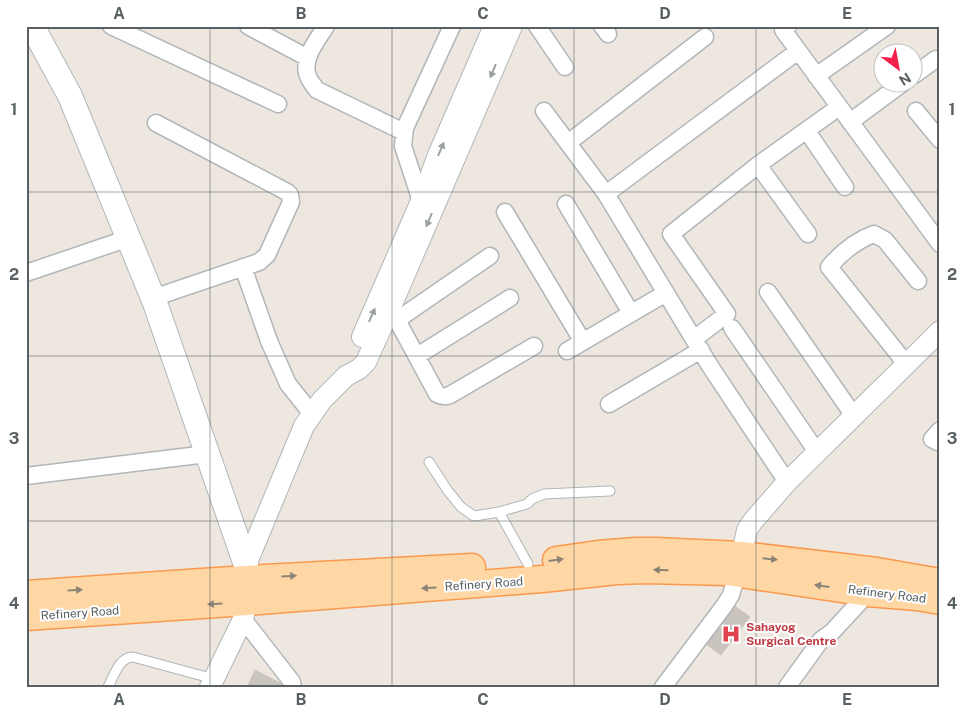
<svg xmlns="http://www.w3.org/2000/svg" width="966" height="713" font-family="'Public Sans',sans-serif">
  <rect width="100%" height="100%" fill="#ede7e0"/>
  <!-- building -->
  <path fill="#cac4bf" stroke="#d2c6be" d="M732 604 750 617 721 655 703 642Z
    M255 670 288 687H247Z"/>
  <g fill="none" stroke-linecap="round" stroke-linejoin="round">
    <!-- service casing -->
    <g stroke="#b1b6b9" stroke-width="11">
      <path id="service" d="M429 462 448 491 461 507 474 516 499 512 528 564
        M499 512 527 504 532 499 544 494 610 491
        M108 687C114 676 119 657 133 657L214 679"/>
    </g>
    <!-- minor casing -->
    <g stroke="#b1b6b9" stroke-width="19">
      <path id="minor" d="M111 26 278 104
        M248 26 308 58
        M326 26C318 39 303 57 307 73 308 79 313 85 317 90L404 132
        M537 26 565 67
        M602 26 608 34
        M788 26 783 30 940 244
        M914 75 936 59
        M816 76 887 26
        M544 111 606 194 710 366 787 482
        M916 111 940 140
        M850 122 904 82
        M807 131 845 187
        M568 143 705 37
        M758 165 808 234
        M606 194 798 51
        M421 201 403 146 405 128 452 26
        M566 204 631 313
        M505 212 583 342
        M243 267 269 341 288 384 312 414
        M26 273 129 238
        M768 292 854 416
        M153 298 259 262 267 255 291 202 290 195 287 192 156 123
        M390 309 397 320 437 394C442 397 445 397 450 395L534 346
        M397 320 490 256
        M732 328 817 452
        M694 339 727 314 671 234 758 165 839 107
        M567 351 666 293
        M417 356 510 298
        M907 365 829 267C841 253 857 240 874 234L885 240 918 281
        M609 404 701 350
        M940 430 932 439 940 443
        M26 476 207 454
        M243 619 292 682 293 687
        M663 687 724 606 731 595 737 574
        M787 687 821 640 832 632 868 593 870 588"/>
    </g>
    <!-- tertiary casing -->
    <g stroke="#b1b6b9" stroke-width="22">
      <path id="tertiary" d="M362 337 421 201 438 155 494 26
        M246 565 304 426 322 400 346 376 359 369 366 362 390 309 512 26
        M739 567 747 530 753 521 787 482 934 337 940 331
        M210 687 243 619 247 602"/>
    </g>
    <!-- secondary casing -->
    <g stroke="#b0b7ba" stroke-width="26">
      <path id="secondary" d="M32 26 70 96 155 303 246 565 247 598"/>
    </g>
    <!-- primary casing -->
    <g stroke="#fa994d" stroke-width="29">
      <path id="primary" d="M556 560 598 554 635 551H656L741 555 877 571 940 582
        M26 594 246 579 472 567
        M26 617 247 602 542 579 617 571 646 570 727 572 868 593 917 597 940 601"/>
    </g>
    <!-- service -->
    <use href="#service" stroke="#fff" stroke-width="9"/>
    <!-- minor -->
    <use href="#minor" stroke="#fff" stroke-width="16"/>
    <!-- tertiary -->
    <use href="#tertiary" stroke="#fff" stroke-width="20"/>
    <!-- secondary -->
    <use href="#secondary" stroke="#fff" stroke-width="24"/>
    <!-- primary -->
    <use href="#primary" stroke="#ffd7a4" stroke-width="26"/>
  </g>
  <!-- one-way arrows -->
  <defs><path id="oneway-solid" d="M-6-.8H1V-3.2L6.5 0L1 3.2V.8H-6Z" transform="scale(1.25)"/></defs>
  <g fill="#9ba0a1">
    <use href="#oneway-solid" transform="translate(493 71) rotate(113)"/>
    <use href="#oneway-solid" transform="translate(441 149) rotate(-67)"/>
    <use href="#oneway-solid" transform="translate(429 220) rotate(113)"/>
    <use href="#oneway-solid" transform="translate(372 315) rotate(-66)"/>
  </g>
  <g fill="#8b8476">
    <use href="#oneway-solid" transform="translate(770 559) rotate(6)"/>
    <use href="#oneway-solid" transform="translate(556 560) rotate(-8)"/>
    <use href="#oneway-solid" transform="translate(661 570) rotate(-178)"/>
    <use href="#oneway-solid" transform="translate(289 576) rotate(-3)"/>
    <use href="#oneway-solid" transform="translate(822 586) rotate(-172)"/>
    <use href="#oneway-solid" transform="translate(429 588) rotate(176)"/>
    <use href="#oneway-solid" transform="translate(75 590) rotate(-4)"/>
    <use href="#oneway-solid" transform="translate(215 604) rotate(176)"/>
  </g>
  <!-- grid -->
  <path fill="none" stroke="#596063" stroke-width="1" stroke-opacity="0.55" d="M210 26V687M392 26V687M574 26V687M756 26V687M26 192H940M26 356H940M26 521H940"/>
  <!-- icons -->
  <defs>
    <g id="hospital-bare" transform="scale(1.5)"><path d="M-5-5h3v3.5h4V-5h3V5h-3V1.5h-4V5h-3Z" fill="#e0444e" stroke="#fff" stroke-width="2.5" paint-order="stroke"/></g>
  </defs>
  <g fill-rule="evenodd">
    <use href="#hospital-bare" x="731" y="634"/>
  </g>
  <g text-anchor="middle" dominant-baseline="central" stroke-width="4" stroke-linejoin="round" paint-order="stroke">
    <!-- street labels -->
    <g font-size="12" fill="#596063" stroke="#fff">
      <text transform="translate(484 584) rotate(-4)">Refinery Road</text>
      <text transform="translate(887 594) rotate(7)">Refinery Road</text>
      <text transform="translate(80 613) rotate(-4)">Refinery Road</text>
    </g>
    <!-- health labels -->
    <g font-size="12" font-weight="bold" fill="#be3a42" stroke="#fff" text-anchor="start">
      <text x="746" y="627">Sahayog<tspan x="746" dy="14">Surgical Centre</tspan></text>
    </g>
  </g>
  <!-- border -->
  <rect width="966" height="713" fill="none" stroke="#ffffff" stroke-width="55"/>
  <!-- north arrow -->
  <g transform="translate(898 68) rotate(148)"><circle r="24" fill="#ffffff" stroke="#bdbfc1"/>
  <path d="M0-4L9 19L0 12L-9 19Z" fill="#f3204b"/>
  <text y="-8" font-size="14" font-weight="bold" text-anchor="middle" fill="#596063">N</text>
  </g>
  <rect x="28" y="28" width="910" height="658" fill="none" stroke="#596063" stroke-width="2"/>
  <g font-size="16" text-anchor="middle" font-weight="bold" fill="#596063">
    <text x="119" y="19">A</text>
    <text x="301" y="19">B</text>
    <text x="483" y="19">C</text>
    <text x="665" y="19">D</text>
    <text x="847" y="19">E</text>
    <text x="14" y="115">1</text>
    <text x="952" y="115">1</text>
    <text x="14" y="280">2</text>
    <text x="952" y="280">2</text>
    <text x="14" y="444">3</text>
    <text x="952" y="444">3</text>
    <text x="14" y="609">4</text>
    <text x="952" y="609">4</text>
    <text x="119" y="705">A</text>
    <text x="301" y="705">B</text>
    <text x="483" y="705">C</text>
    <text x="665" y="705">D</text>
    <text x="847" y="705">E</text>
  </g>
</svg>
